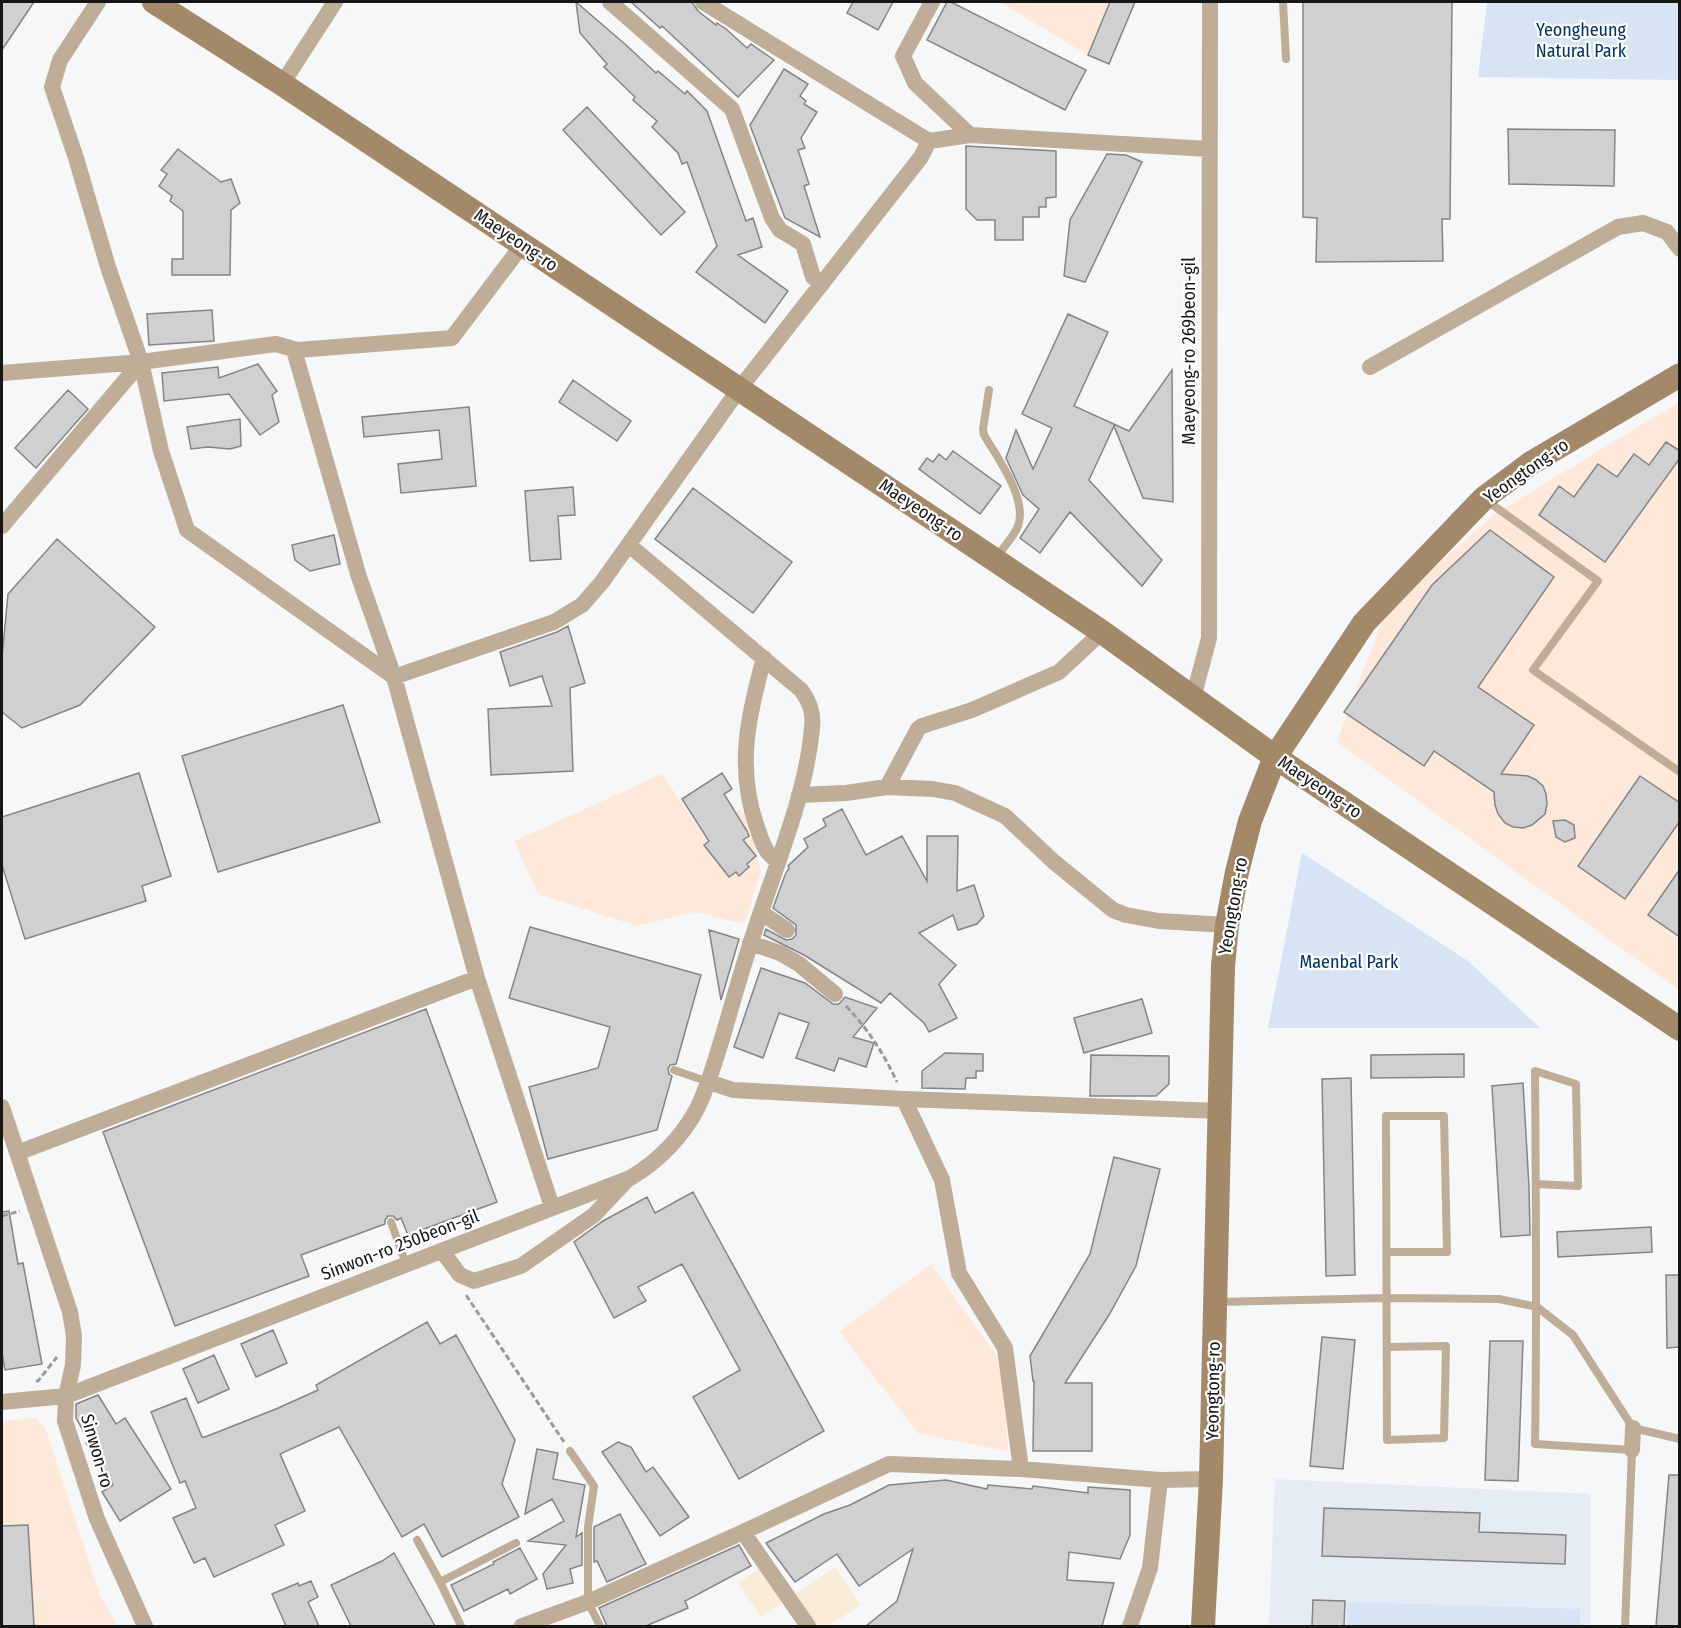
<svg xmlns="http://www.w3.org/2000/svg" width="1681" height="1628" font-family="'Fira Sans Condensed',sans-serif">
  <rect width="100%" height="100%" fill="#f5f7f9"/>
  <!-- commercial -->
  <path fill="#f8ebd7" d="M766 1564 789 1598 761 1617 738 1583Z
    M835 1567 861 1605 828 1626H815L794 1595Z"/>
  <!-- industrial -->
  <path fill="#fde8da" d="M999 2H1110L1088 55Z
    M1679 402V990L1337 742 1386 610 1495 514Z
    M662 774 704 836 740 810 748 821 761 871 744 924 695 912 637 926 538 894 514 841Z
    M931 1264 1002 1363 1008 1451 919 1434 839 1332Z
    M36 1418 45 1427 100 1595 118 1626H2V1421Z"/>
  <!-- built -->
  <path fill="#e5ecf5" d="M1275 1479 1590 1494V1626H1269Z"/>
  <!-- green -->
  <path fill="#d6e4f6" d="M1487 2H1679V80L1478 77Z
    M1302 853 1468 961 1540 1028H1268Z
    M1348 1602 1580 1609V1626H1347Z"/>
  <!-- building -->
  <path fill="#d0cfd2" stroke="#858486" stroke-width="1.5" d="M2 2H34L2 50Z
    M576 2 626 45 656 73 658 71 685 94 687 91 707 111 746 221 753 218 762 247 738 255 788 291 765 323 696 272 717 246 687 162 682 164 678 153 652 127 657 121 633 100 635 97 604 67 607 64 580 33Z
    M631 2H692L698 11 716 25 717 23 726 29 747 48 751 44 774 60 738 97 662 26 660 28Z
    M853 2H893L878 30 847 13Z
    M947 2H951L1086 70 1065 110 927 40Z
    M1110 2H1135L1109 64 1088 55Z
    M1303 2H1452L1450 219H1442L1443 261 1316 262 1317 218 1303 217Z
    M784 69 808 84 800 96 806 101 804 104 817 112 801 138 805 148 798 150 809 184 804 186 820 237 785 218 750 125Z
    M587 107 685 212 661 235 563 130Z
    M1508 129 1615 130 1614 186 1509 184Z
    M966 146 1056 151V197L1046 198V207H1039V217H1023V240H995V220H977L966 209Z
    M178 149 221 182 231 179 240 203 231 210 230 275H172V259H183V211L170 201 172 196 159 186 167 174 161 170Z
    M1107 154 1126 155 1142 162 1085 282 1064 276 1070 220Z
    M212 310 214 341 149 345 147 314Z
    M1068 314 1108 332 1074 406 1129 431 1172 370 1173 502 1143 498 1114 426 1089 480 1162 560 1142 586 1070 512 1040 553 1020 538 1039 509 1023 495 1006 458 1016 430 1033 469 1052 428 1022 414Z
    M258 364 277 391 272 395 279 422 260 435 229 394 164 401 162 373 218 367 219 378Z
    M573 380 631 421 617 441 559 402Z
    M68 390 88 409 36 468 15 448Z
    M469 407 476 486 401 493 398 464 442 459 439 430 364 437 362 417Z
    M240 419 241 446 230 449 208 447 191 449 187 427Z
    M1666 442 1680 451V458L1605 562 1539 515 1559 486 1574 497 1598 464 1617 477 1634 454 1649 465Z
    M953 451 1001 486 980 514 919 469 927 458 933 462 939 454 946 460Z
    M573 487 575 515 558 516 561 559 530 561 525 491Z
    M693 488 792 562 753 613 655 539Z
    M1490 530 1554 577 1478 687 1534 725 1501 774 1528 776 1536 780 1543 786 1546 794 1547 804 1545 814 1532 825 1523 828 1513 827 1505 823 1498 814 1495 805 1494 792 1434 751 1424 766 1344 712 1432 585Z
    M334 535 340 564 310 571 295 560 292 545Z
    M57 539 155 627 80 705 22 728 2 712V658L8 594Z
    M568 626 585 683 570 688 573 771 491 775 488 709 552 706 542 676 510 686 500 652 557 632Z
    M343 705 380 822 218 872 182 756Z
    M139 773 171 876 142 886 146 901 25 939 2 865V817Z
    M722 773 732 789 724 794 747 831 749 836 743 840 756 856 747 864 749 867 739 876 736 872 729 877 704 845 709 841 682 799Z
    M1640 776 1680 803V821L1625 899 1578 866Z
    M842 809 866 855 902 836 927 881V836H958L957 891 974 885 984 916 977 924 958 930 953 915 919 933 956 965 939 984 957 1018 929 1032 924 1023 890 993 881 1003 804 955 764 935 766 929 786 940 792 939 796 935V925L773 908 785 875 789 868 788 866 808 847 804 839 826 826 823 819Z
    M1565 820 1574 825 1575 838 1565 842 1556 837 1553 821Z
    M1680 869V937L1648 915Z
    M530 927 701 975 676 1064 670 1065 668 1069 669 1074 672 1076 657 1130 548 1159 529 1087 598 1068 610 1027 509 998Z
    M709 930 739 939 721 1000Z
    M761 968 805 983 833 1004H839L845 997 877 1008 853 1037 874 1043 866 1067 839 1058 834 1071 796 1058 809 1023 779 1013 763 1058 734 1047Z
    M1142 999 1152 1033 1084 1053 1074 1018Z
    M426 1009 497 1202 408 1235 401 1218 397 1220 393 1216H388L385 1220V1224L301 1255 309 1276 175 1326 103 1132Z
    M945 1053 983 1054V1071H976V1078H966L965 1089 922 1088V1071Z
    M1464 1054V1077L1371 1078V1055Z
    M1091 1055 1169 1056V1084L1156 1096H1090Z
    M1351 1078 1355 1275 1326 1276 1322 1079Z
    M1523 1083 1529 1187 1530 1235 1501 1237 1492 1086Z
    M1114 1157 1160 1169 1136 1266 1109 1315 1065 1383H1092V1451H1033L1034 1381H1033L1030 1356 1090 1254Z
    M693 1192 824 1431 739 1479 693 1397 740 1370 682 1264 638 1287 646 1301 614 1318 574 1242 603 1221 647 1197 655 1213Z
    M9 1211 18 1264 23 1263 42 1364 5 1370 2 1353V1212Z
    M1651 1227 1652 1252 1558 1257 1557 1232Z
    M1666 1275H1680V1347L1667 1348Z
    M427 1322 440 1344 456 1335 515 1440 502 1484 519 1517 442 1557 424 1524 402 1537 339 1427 280 1454 305 1511 275 1525 284 1545 214 1577 205 1558 194 1563 173 1518 196 1508 185 1481 180 1483 151 1412 186 1398 202 1437H205L276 1409 318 1390 316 1385Z
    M273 1330 287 1363 256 1377 241 1344Z
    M1322 1337 1355 1340 1343 1469 1310 1466Z
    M1490 1341H1523L1518 1481 1485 1480Z
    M214 1355 229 1389 198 1403 183 1369Z
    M98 1395 116 1424 125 1418 171 1489 120 1521 102 1492 113 1485 86 1443 89 1441 76 1418V1404Z
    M618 1442 631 1447 646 1472 653 1467 689 1517 660 1536 602 1452Z
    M537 1449 558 1453 553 1479 585 1485 576 1537 582 1533V1565L570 1569 573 1583 547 1589 543 1574 566 1545 528 1541 564 1521 552 1499 525 1514Z
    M1669 1475H1680V1626H1656Z
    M946 1480 987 1489 988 1485 1032 1489 1033 1486 1088 1493V1487L1130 1490V1535L1120 1559 1069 1552 1067 1580 1114 1583 1102 1626H866L897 1601 913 1549 859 1586 837 1554 795 1582 766 1543 824 1514 850 1505 889 1485Z
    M1324 1508 1480 1513 1479 1532 1566 1535 1565 1564 1322 1556Z
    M620 1514 646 1564 607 1582 597 1561 594 1562V1527Z
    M28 1525 34 1626H2V1526Z
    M739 1545 751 1566 685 1601 688 1608 646 1626H607L599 1608Z
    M520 1548 537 1579 510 1594 508 1589 464 1611 451 1585 494 1564 493 1562Z
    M394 1553 435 1626H351L331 1585 382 1561Z
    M311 1581 318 1597 308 1602 319 1626H286L272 1594 298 1583 299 1586Z
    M1313 1600 1345 1601 1344 1626H1312Z"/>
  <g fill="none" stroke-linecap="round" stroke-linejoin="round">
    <!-- path -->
    <path stroke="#9a9b9d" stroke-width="3" stroke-dasharray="6 3" stroke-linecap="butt" d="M846 1006C868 1029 884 1054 897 1082
      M2 1216 20 1211
      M466 1295 564 1442
      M36 1381H38L57 1357"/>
    <!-- lane -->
    <path stroke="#bfad97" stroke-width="8" d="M1283 2 1286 59
      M989 390 983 429 984 435C997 457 1028 499 1018 526 1014 537 1003 547 997 557
      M1486 500 1598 581 1533 670 1680 772
      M674 1070 709 1082
      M1536 1184 1578 1186 1576 1084 1535 1071C1536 1195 1537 1320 1535 1444L1632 1450 1625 1626
      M391 1222 406 1264
      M1387 1252H1447L1444 1116H1386L1387 1440 1444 1438 1446 1346 1387 1347
      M1217 1302 1387 1298 1499 1299 1537 1307 1573 1335 1633 1428 1680 1439
      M570 1451 594 1486 588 1527V1602L600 1626
      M417 1540 440 1582 461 1626
      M440 1582 516 1543"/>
    <!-- street -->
    <path stroke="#bfad97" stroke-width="16" d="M98 2 60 60 52 87 76 158 108 267 141 362 161 451 187 530 394 677 554 622 582 605 602 582 740 388 921 157 929 141 970 135
      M610 2 732 109 772 218 780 230 803 244 813 277 822 284
      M703 2 929 141
      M932 2 903 56 915 83 970 135 1209 149
      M282 84 335 2
      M294 350 359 577 394 677 477 978 552 1207
      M1370 367 1618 227 1643 223 1667 232 1680 249
      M2 373 141 362 276 344 297 350 452 338 523 244
      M2 526 141 362
      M764 658C748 716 736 768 757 827 762 841 764 853 778 861
      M1193 698 1209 638 1210 2
      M887 787 918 729 922 726 972 710 1059 672 1102 632
      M799 795 846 793 887 787 933 789 955 793 1005 816 1054 862 1113 910 1126 915 1159 921 1227 925
      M760 915 766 916 787 930
      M750 943 780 953 799 964 835 994
      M709 1082 733 1090 904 1099 1219 1111
      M904 1099 942 1180 959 1273 1005 1348 1021 1469
      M2 1107 70 1312 74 1336 73 1365 66 1396 65 1421 97 1519 145 1626
      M17 1153 477 978
      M442 1251 460 1275 474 1281 521 1266 594 1215 626 1181
      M2 1402 66 1396 630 1178C658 1162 683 1136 698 1107 708 1086 714 1064 721 1042 731 1009 740 975 751 942 772 874 806 798 812 728 814 713 810 702 801 690L629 545
      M1632 1450 1633 1428
      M522 1626 588 1602 743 1532
      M808 1626 743 1532 889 1464 1021 1469 1160 1480 1211 1479
      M1130 1626 1150 1568 1160 1480"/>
    <!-- secondary -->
    <path stroke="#a48969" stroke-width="24" d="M154 2 282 84 995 560 1102 632 1275 757 1680 1029
      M1203 1626 1211 1479 1223 966 1227 925 1237 872 1250 821 1275 757 1364 623 1484 498 1531 463 1680 375"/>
  </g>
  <g text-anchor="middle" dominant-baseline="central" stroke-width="4.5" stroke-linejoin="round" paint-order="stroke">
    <!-- park labels -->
    <g font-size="18" fill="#00316a" stroke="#fff">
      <text x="1581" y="30">Yeongheung<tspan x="1581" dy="21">Natural Park</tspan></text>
      <text x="1349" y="962">Maenbal Park</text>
    </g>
    <!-- street labels -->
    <g font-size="18" fill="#161617" stroke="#fff">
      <text transform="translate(516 240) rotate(34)">Maeyeong-ro</text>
      <text transform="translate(1189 351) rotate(-90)">Maeyeong-ro 269beon-gil</text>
      <text transform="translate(1526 471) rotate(-35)">Yeongtong-ro</text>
      <text transform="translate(921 510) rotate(34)">Maeyeong-ro</text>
      <text transform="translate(1320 787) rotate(34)">Maeyeong-ro</text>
      <text transform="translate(1233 906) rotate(-80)">Yeongtong-ro</text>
      <text transform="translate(400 1245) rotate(-21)">Sinwon-ro 250beon-gil</text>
      <text transform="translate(1213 1391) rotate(-89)">Yeongtong-ro</text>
      <text transform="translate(97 1451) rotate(74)">Sinwon-ro</text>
    </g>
  </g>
  <!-- border -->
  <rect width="1681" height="1628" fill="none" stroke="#161617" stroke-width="6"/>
</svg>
